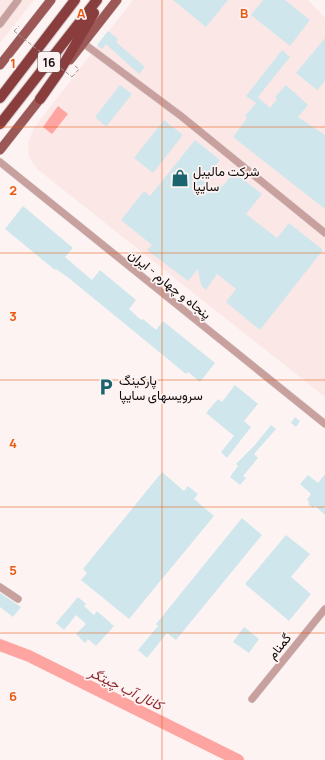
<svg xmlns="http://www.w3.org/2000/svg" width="325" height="760" font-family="Manrope,Vazirmatn,sans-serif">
  <rect width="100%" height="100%" fill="#fdf3f3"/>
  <!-- built -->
  <path fill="#fbe7e6" d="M0 0H34L0 43Z
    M133 0H308L325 18V397L37 169 29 157 28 143 34 128Z"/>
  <!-- water -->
  <path fill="#fea5a2" d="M58 106 68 114 52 134 43 127Z"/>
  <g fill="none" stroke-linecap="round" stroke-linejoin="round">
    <!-- river -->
    <path stroke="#fea5a2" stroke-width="12" d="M0 645 29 656 238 760"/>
  </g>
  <!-- building -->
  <path fill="#cfe7ec" d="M173 0H228L206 27Z
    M263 0H285L310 20 290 46 251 15Z
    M108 31 118 39 116 42 145 67 139 74 106 44 102 49 97 45Z
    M325 38V81L317 90 296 73Z
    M282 50 290 57 258 97 270 108 277 99 275 97 286 85 308 105 298 117 325 135V209L233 137 247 118 245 116 256 103 246 96Z
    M120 85 132 94 106 127 95 117Z
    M164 120 183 135 153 173 134 158Z
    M195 140 220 160 203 181 214 190 219 184 222 187 234 172 262 194 246 214 277 238 289 223 323 250 260 330 226 302 236 289 217 274 206 290 201 285 198 269 188 281 147 250 152 245 121 220 144 191 150 196Z
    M23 206 73 248 65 257 92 280 100 270 136 300 129 309 141 320 143 319 156 330 163 321 215 363 200 382 188 372 186 374 70 279 56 269 55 270 5 229Z
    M235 385 258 404 244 421 251 427 227 458 221 452 234 436 206 413 218 399 222 402Z
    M295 417 300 421 296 427 291 423Z
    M271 425 276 429 254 454 258 458 243 476 246 478 240 485 230 477 238 466 236 464 254 446Z
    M162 472 184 491 188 486 198 494 194 499 214 516 129 619 81 580 87 573 83 569Z
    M325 474V515L315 506 313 508 308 504 309 502 307 500 311 494 300 484 308 475 318 483Z
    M242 518 262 535 176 640 167 633 147 658 138 650 158 626 156 624Z
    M286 535 310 554 291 577 311 594 289 621 245 584Z
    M0 593 21 607 13 617 0 607Z
    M78 597 86 604 84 606 94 615 97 611 114 626 96 646 88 639 85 643 76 634 86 624 76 615 64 630 56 623Z
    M244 627 259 639 249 653 233 642Z"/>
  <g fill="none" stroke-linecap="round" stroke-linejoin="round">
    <!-- minor casing -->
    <g stroke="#d7cece" stroke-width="8">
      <path id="minor" d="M0 24 18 0
        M83 43 181 116 325 233
        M0 162 325 424
        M0 587 18 599
        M252 699 325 609"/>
    </g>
    <!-- major casing -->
    <g stroke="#d7cece" stroke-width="10">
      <path id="major" d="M70 60 117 0
        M0 65 51 0
        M0 150 44 94"/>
    </g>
    <!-- highway casing -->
    <g stroke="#d7cece" stroke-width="12">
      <path id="highway" d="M0 98 75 0
        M40 99 59 72 94 13
        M0 124 97 0"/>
    </g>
    <!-- path -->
    <path stroke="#a09696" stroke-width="1" stroke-dasharray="4 2" stroke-linecap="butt" d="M14 31 19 26
      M72 77 79 69 75 66"/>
    <!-- minor -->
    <use href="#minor" stroke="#c8a09e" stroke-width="7"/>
    <!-- major -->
    <use href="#major" stroke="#9c5857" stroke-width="9"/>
    <!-- highway -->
    <use href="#highway" stroke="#8a3d3d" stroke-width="10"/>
    <!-- path-bridge -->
    <path stroke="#a09696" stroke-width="1" stroke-dasharray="4 2" stroke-linecap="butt" d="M14 31 72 77"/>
  </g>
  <!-- grid -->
  <path fill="none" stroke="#e8590c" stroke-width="1" stroke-opacity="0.55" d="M162 0V760M0 127H325M0 253H325M0 380H325M0 507H325M0 633H325"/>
  <!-- icons -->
  <defs>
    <g id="shop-bare" transform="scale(1.38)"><path d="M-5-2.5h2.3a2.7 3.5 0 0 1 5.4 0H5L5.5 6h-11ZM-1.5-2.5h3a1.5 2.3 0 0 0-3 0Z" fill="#1a6470" stroke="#fdf3f3" stroke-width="2.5" paint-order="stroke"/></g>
    <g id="parking-bare" transform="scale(1.38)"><path d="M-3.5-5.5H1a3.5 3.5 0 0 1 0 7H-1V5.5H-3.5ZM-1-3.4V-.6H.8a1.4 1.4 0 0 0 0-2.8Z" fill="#1a6470" stroke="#fdf3f3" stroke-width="2.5" paint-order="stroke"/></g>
  </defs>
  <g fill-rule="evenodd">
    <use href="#shop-bare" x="180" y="178"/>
    <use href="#parking-bare" x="106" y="387"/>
  </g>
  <g text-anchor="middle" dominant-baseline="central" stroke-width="3.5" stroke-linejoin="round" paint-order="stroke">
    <!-- shield labels -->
    <rect fill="#fdf3f3" stroke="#585050" stroke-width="1" x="38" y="52" width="22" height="20" rx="3"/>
    <g font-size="12" font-weight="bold" fill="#120a0a">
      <text x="49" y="62">16</text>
    </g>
    <!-- poi labels -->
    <g font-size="13" fill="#120a0a" stroke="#fdf3f3" text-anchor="start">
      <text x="193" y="171">شرکت مالیبل<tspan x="193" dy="15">سایپا</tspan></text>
      <text x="119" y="380">پارکینگ<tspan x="119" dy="15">سرویسهای سایپا</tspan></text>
    </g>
    <!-- street labels -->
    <g font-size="13" fill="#120a0a" stroke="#fdf3f3">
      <text transform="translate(170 284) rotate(39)">پنجاه و چهارم - ایران</text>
      <text transform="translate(279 646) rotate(-51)">گمنام</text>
    </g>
    <!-- water labels -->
    <g font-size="14" font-style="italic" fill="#8e292e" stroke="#fdf3f3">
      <text transform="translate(126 688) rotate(26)">کانال آب چیتگر</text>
    </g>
  </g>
  <g font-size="13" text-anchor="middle" font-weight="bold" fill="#e8590c" stroke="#fdf3f3" stroke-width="3.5" stroke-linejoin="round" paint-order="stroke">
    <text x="81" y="18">A</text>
    <text x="244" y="18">B</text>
    <text x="13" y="68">1</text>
    <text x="13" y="195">2</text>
    <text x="13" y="321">3</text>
    <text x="13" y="448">4</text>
    <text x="13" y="575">5</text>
    <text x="13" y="701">6</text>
  </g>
</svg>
